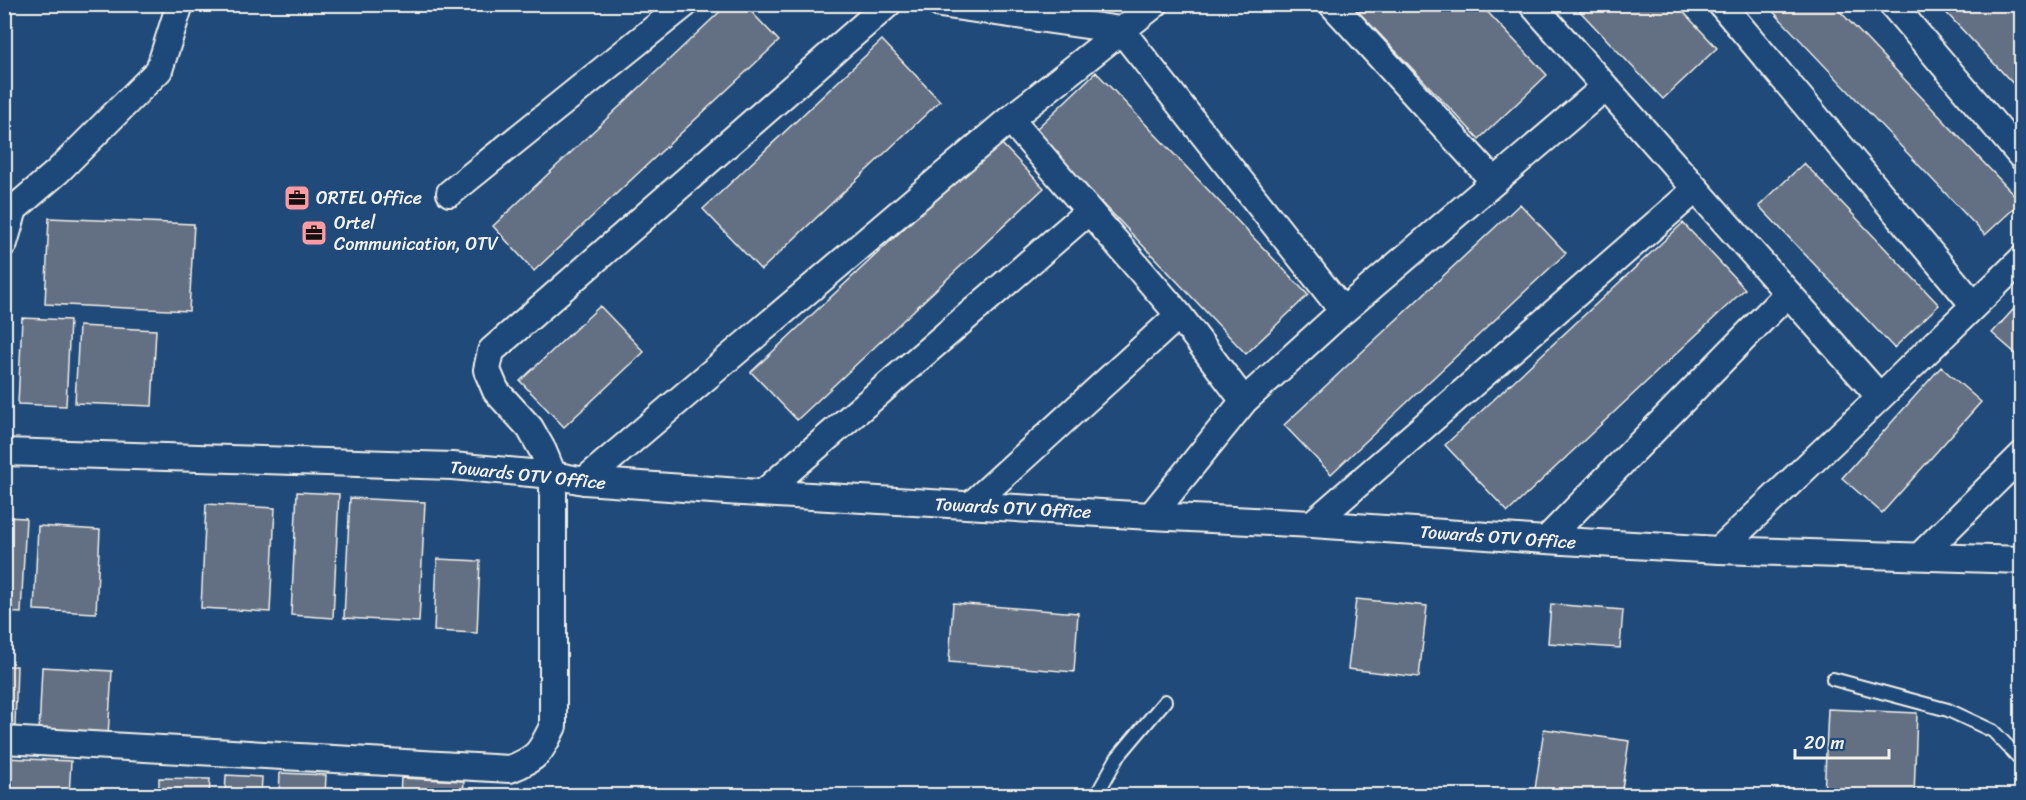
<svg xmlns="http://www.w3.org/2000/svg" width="2026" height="800" font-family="Sriracha,sans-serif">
  <rect width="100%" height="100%" fill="#1f4a7a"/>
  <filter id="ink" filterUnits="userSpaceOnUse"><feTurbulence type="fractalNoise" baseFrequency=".0167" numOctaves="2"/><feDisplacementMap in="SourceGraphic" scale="12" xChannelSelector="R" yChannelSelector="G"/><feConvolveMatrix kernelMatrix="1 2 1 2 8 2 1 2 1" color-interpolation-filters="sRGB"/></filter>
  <g filter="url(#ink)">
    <!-- building -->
    <path fill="#646f84" stroke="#f4f1e8" stroke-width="1.5" d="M728 4H744L779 41 534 271 493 226Z
      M1351 4H1480L1547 75 1479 139Z
      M1573 4H1676L1717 48 1663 99Z
      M1766 4H1833L2021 202 1985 235Z
      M1938 4H2022V93Z
      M882 40 940 101 761 270 703 209Z
      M1096 72 1308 295 1246 354 1034 131Z
      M998 140 1044 188 797 420 751 372Z
      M1804 163 1939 305 1894 348 1759 206Z
      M1520 204 1566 253 1331 474 1284 425Z
      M49 218 194 224 189 311 45 304Z
      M1683 223 1745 289 1508 512 1445 445Z
      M2022 300V359L1992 333Z
      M600 306 644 352 564 427 520 381Z
      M22 318 70 320 66 406 18 404Z
      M79 326 156 330 152 406 75 403Z
      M1941 367 1981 402 1882 513 1842 478Z
      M297 492 339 494 333 618 291 615Z
      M350 498 425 502 419 622 344 618Z
      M206 504 275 508 270 612 201 608Z
      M4 517 26 518 21 613 4 612Z
      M38 526 100 530 96 613 34 610Z
      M437 559 480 561 477 633 434 631Z
      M1356 599 1427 606 1419 677 1348 669Z
      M953 603 1078 613 1074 672 949 662Z
      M1551 604 1623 610 1620 648 1548 643Z
      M4 666H17L15 726H4Z
      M42 667 112 671 108 736 39 733Z
      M1828 709 1917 713 1914 796H1824Z
      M1544 729 1629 741 1621 796H1534Z
      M4 758 71 761 69 796H4Z
      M280 773 326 775 325 796H279Z
      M226 775 262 777 261 796H225Z
      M159 778 210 779 209 796H159Z
      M401 778 464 781 463 796H400Z"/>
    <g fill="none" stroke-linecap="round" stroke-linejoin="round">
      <!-- service casing -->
      <g stroke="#f4f1e8" stroke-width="16">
        <path id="service" d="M1833 679 1948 710 1993 731 2022 761
          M1096 796 1117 758 1165 701"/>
      </g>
      <!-- minor casing -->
      <g stroke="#f4f1e8" stroke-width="30">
        <path id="minor" d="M940 4 1121 30 1343 311
          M1332 4 1494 181
          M1532 4 1880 397
          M1721 4 1974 305
          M1892 4 2022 157
          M1010 119 1179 315 1244 401
          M450 193 685 4
          M4 243 14 209 57 172 159 70 180 4
          M4 452 452 466 553 475 584 481 726 491 1151 516 1312 524 1546 540 1719 550 2022 560
          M584 481 1010 119 1155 4
          M763 493 1089 211
          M971 505 1179 315
          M1151 516 1244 401 1343 311 1604 88
          M1312 524 1695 190
          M1546 540 1788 293
          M1719 550 1880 397 2022 259
          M1920 556 2022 455
          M4 740 510 769C538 758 540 753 553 726V475L543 451 530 428 496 391 487 370 491 351 888 4"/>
      </g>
      <!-- service -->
      <use href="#service" stroke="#1f4a7a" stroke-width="12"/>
      <!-- minor -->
      <use href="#minor" stroke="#1f4a7a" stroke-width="26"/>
    </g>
  </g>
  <!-- icons -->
  <defs>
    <g id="office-square" transform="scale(1.35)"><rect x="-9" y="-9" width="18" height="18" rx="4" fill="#ff9aa2" stroke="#1f4a7a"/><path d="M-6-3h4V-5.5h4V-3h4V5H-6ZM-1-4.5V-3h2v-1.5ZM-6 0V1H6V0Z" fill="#111"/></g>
  </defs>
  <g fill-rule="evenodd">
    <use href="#office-square" x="297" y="198"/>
    <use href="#office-square" x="314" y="233"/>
  </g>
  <g text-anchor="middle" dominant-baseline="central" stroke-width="5" stroke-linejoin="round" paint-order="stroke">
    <!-- poi labels -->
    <g font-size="18" fill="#f4f1e8" stroke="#1f4a7a" text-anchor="start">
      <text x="316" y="198">ORTEL Office</text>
      <text x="334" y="223">Ortel<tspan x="334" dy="21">Communication, OTV</tspan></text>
    </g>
    <!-- street labels -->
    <g font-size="18" fill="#f4f1e8" stroke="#1f4a7a">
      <text transform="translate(528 475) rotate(6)">Towards OTV Office</text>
      <text transform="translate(1013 508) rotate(3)">Towards OTV Office</text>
      <text transform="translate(1498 537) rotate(4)">Towards OTV Office</text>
    </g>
  </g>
  <!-- margin -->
  <rect width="2026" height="800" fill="none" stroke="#1f4a7a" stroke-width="24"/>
  <rect x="12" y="12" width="2002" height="776" fill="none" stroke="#f4f1e8" stroke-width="2" filter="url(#ink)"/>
  <!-- scale -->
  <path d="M1795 749v9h94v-9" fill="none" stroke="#f4f1e8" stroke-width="3"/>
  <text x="1804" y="749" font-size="18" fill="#f4f1e8" stroke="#1f4a7a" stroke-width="4.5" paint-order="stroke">20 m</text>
</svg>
